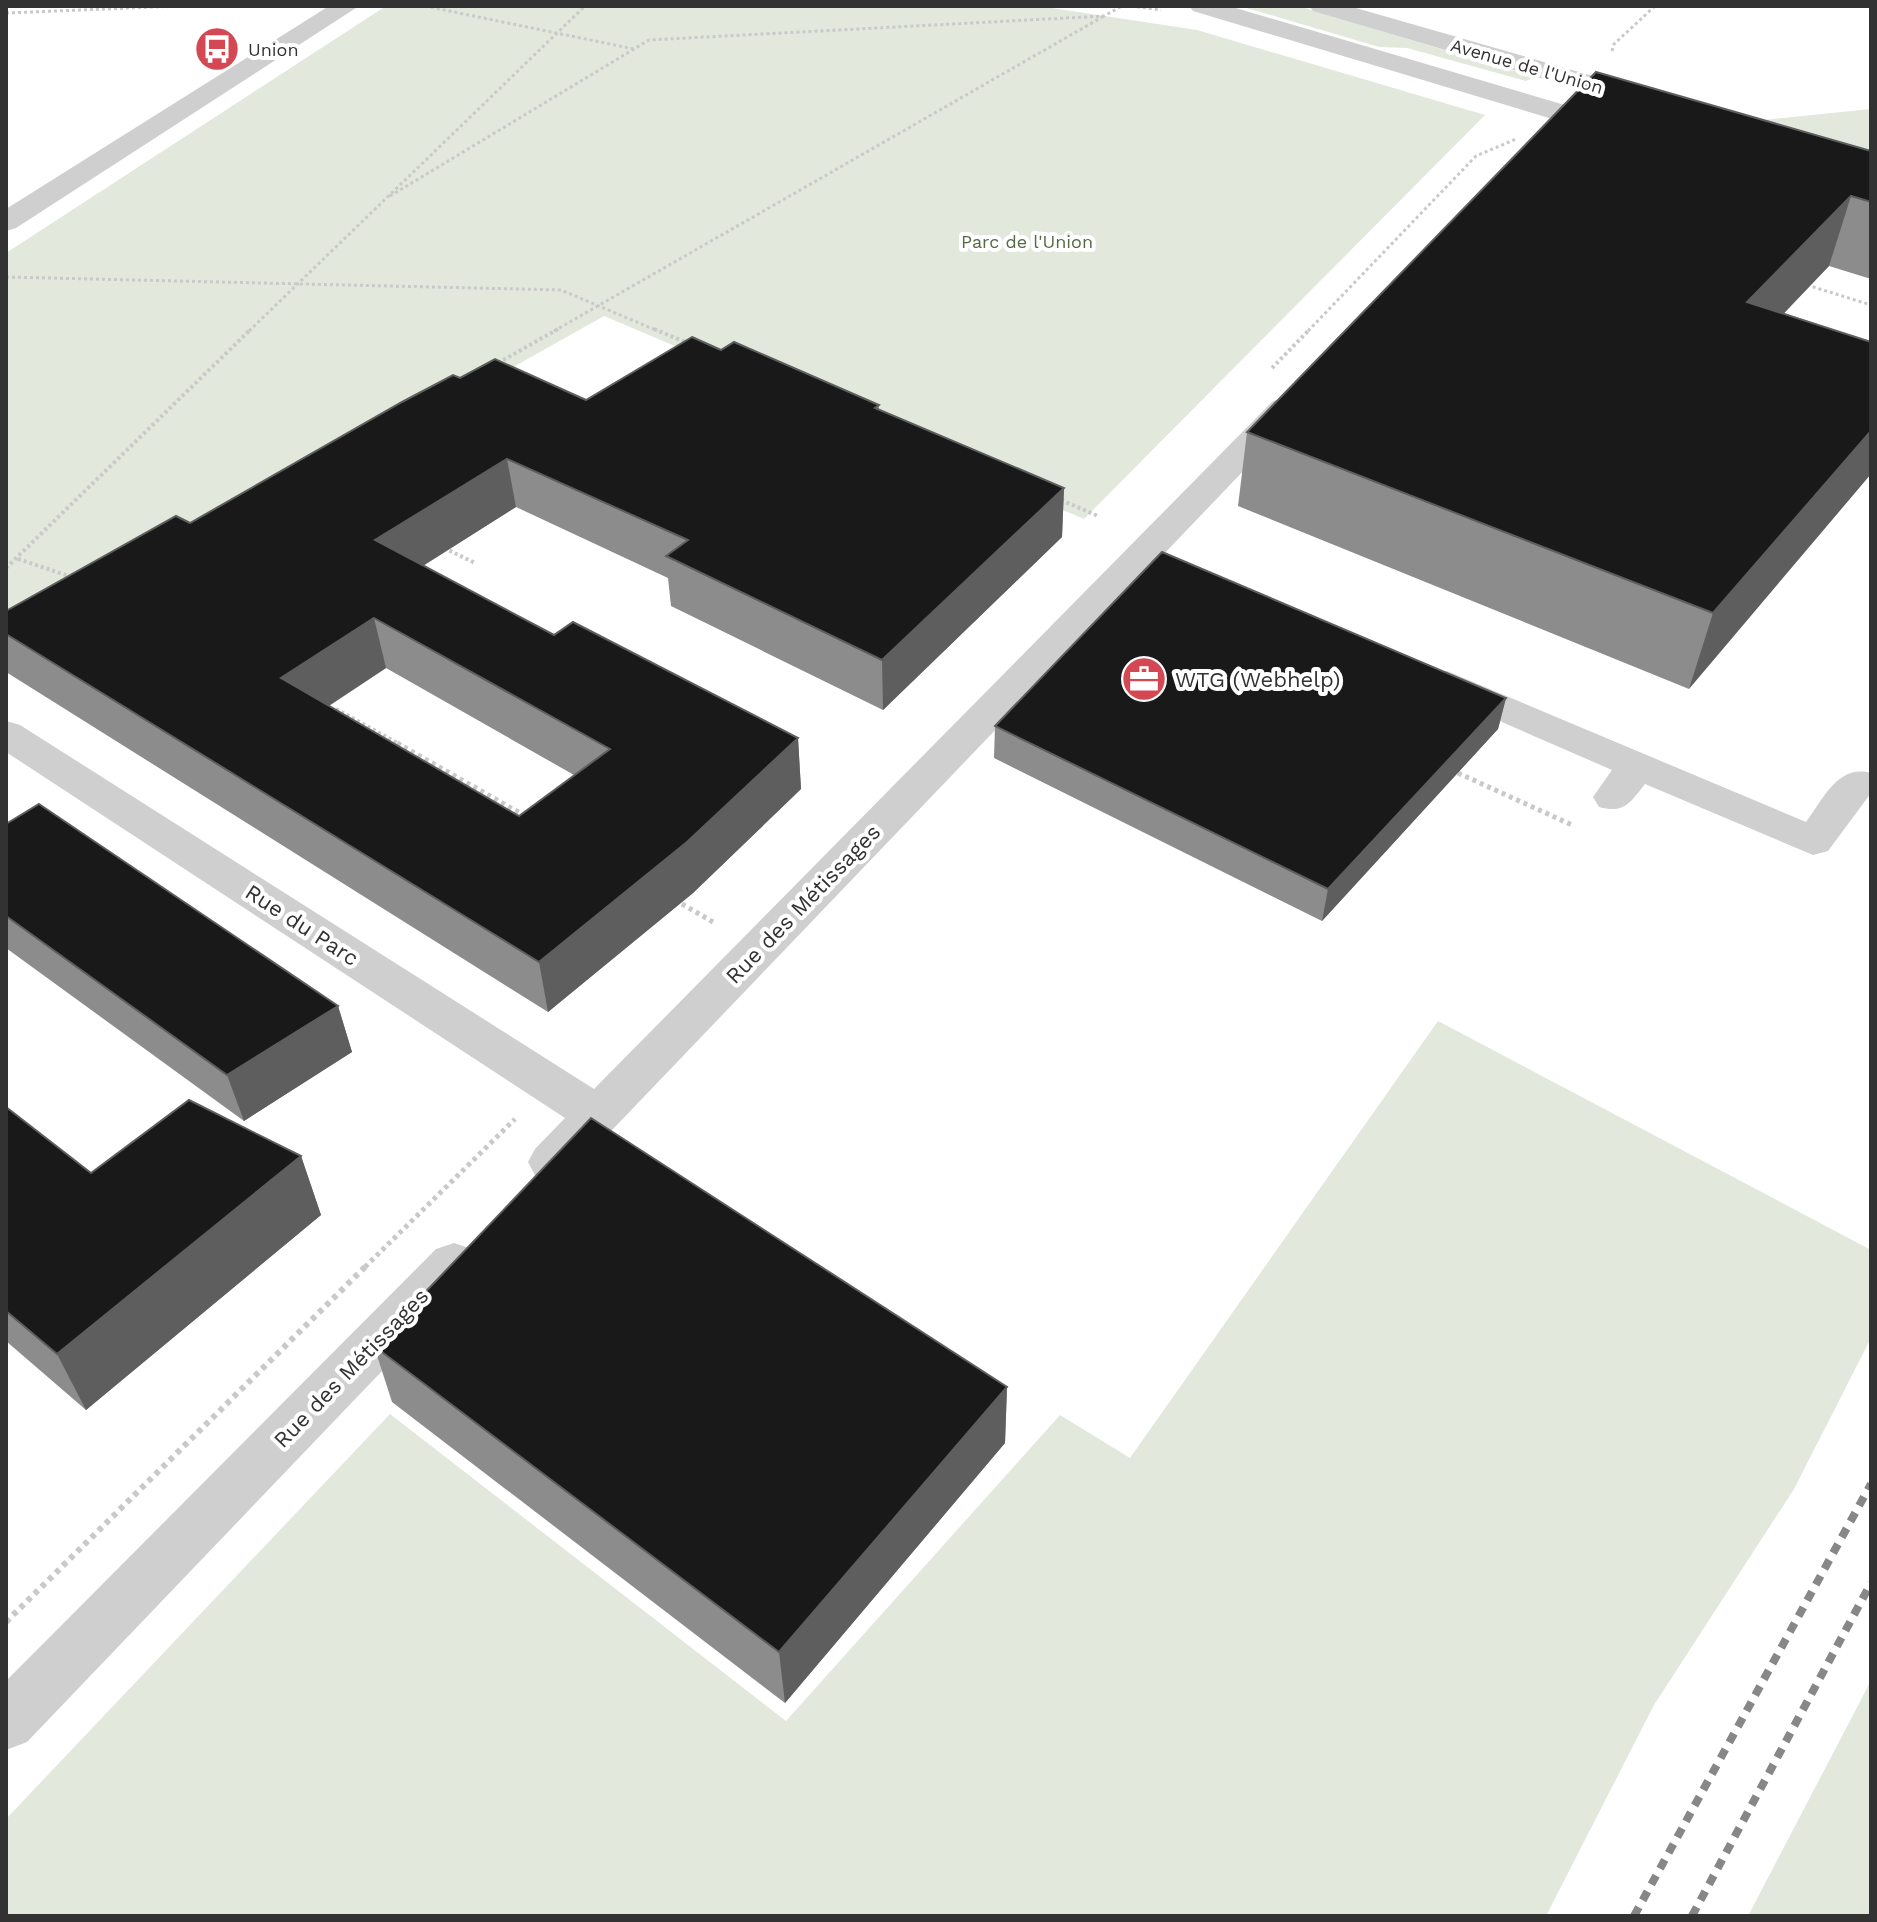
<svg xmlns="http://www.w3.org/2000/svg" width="1877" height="1922" font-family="'Work Sans',sans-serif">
  <rect width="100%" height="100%" fill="#fff"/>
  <!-- green -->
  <path fill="#e2e8dc" d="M386 6H1039L1197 30 1485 115 1084 519 604 316 6 653V253Z
    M1240 6H1298L1534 77 1526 81 1407 48 1379 47Z
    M1871 109V151L1763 120Z
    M1438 1021 1871 1250V1338L1794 1489 1654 1705 1546 1916H6V1819L390 1414 786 1721 1060 1415 1130 1458Z
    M1871 1680V1916H1748L1864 1694Z"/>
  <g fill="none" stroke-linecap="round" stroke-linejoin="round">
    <!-- path-far3 -->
    <path stroke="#c9c9c9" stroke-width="3" stroke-dasharray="3 3" stroke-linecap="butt" d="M425 6 634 49
      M1131 6 1161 10
      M6 13 180 6
      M1612 51 1614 44 1655 6
      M390 196 649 40 1104 16 1122 6
      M6 277 561 290 658 331
      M1807 285 1871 305
      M249 331 585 6
      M554 331 1104 16
      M1308 331 1476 156 1516 139"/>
    <!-- path-far2 -->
    <path stroke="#c9c9c9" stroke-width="4" stroke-dasharray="3 3" stroke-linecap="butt" d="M654 329 690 344
      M498 363 558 329
      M1272 368 1310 329
      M1061 500 1098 516
      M444 548 475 563
      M18 559 75 578
      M6 568 251 329
      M336 709 401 745"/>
    <!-- path-far1 -->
    <path stroke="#c9c9c9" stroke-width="5" stroke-dasharray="4 4" stroke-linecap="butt" d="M397 743 527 817
      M1458 773 1572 825
      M675 900 713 922
      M365 1267 515 1119"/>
    <!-- path -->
    <path stroke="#c9c9c9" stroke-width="6" stroke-dasharray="5 5" stroke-linecap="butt" d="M6 1622 367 1265"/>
    <!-- minor -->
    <path fill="#cfcfcf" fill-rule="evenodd" d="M329 6H359L16 228 6 231V209Z
      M1189 6H1229L1626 123 1630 129 1626 135H1606L1193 11Z
      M1309 6H1349L1652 93 1656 99 1652 105H1632L1313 11Z
      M1285 398 1297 401 1302 408 1297 415 569 1175 552 1181 535 1175 528 1162 535 1149 565 1118 6 752V721L20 725 594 1089 1273 401Z
      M1447 671 1806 822C1824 798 1838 764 1871 773V793L1828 851 1813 855 1645 784C1630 803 1624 814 1599 807L1593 797 1612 770 1433 692 1428 683 1433 674Z
      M454 1243 472 1249 479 1263 472 1277 27 1742 6 1750V1681L436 1249Z"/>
    <!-- rail -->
    <path stroke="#878787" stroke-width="8" stroke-dasharray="10 8" stroke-linecap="butt" d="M1634 1916 1871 1484
      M1692 1916 1871 1583"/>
  </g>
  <!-- wall -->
  <path fill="#8c8c8c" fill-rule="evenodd" d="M1871 151V279L1829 266 1784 313 1871 342 1689 689 1238 506 1247 432Z
    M721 350 879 405V410L1064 488 1062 537 883 710 671 606 668 578 516 507 423 566 554 635 798 738 801 789 693 893 548 1012 6 672V611L190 523 460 378 586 400ZM386 668 574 775 519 816 329 706Z
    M1506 698 1498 729 1322 921 994 758 995 726Z
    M6 824 338 1006 352 1052 244 1121 6 948Z
    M6 1107 91 1173 301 1156 321 1215 86 1410 6 1341Z
    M374 1346 1007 1387 1005 1443 785 1703 392 1402Z"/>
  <!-- shaded-wall -->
  <path fill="#5e5e5e" d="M1851 196 1829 266 1726 374 1747 302Z
    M1871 431V474L1689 689 1713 613Z
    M507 459 516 507 386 589 375 540Z
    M1064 488 1062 537 883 710 882 660Z
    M374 618 386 668 295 728 281 678Z
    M1506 698 1498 729 1322 921 1328 889Z
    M798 738 801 789 693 893 548 1012 539 962Z
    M338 1006 352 1052 244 1121 227 1075Z
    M301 1156 321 1215 86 1410 57 1354Z
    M1007 1387 1005 1443 785 1703 779 1652Z"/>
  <!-- building -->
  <path fill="#191919" stroke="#5e5e5e" stroke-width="2" fill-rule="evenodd" d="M1596 72 1871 151V202L1851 196 1747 302 1871 342V431L1713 613 1247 432Z
    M692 337 721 350 734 342 879 405 875 408 1064 488 882 660 666 556 688 540 507 459 375 540 554 635 573 622 798 738 687 842 539 962 6 634V611L176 516 190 523 402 402 453 375 460 378 495 359 586 400ZM374 618 610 749 519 816 281 678Z
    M1162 552 1506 698 1328 889 995 726Z
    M39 804 338 1006 227 1075 6 916V824Z
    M189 1100 301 1156 57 1354 6 1311V1107L91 1173Z
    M591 1118 1007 1387 779 1652 374 1346Z"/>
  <!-- icons -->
  <defs>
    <g id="bus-disc" transform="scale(2.3)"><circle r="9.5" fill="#d44854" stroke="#fff"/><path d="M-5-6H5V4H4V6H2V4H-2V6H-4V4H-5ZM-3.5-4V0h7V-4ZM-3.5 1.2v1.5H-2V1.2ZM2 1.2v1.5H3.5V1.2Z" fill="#fff"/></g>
    <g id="office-disc" transform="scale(2.3)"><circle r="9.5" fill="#d44854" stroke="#fff"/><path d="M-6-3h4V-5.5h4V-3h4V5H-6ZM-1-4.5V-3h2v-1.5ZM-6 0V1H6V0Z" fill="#fff"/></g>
  </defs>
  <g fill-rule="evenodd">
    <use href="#bus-disc" x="217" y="49"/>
    <use href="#office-disc" x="1144" y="679"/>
  </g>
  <g text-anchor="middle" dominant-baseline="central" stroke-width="8" stroke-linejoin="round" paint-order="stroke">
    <!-- far-poi labels -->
    <g font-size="18" fill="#323232" stroke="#fff" text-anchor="start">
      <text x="248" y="49">Union</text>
    </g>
    <!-- far-street labels -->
    <g font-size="18" fill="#323232" stroke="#fff">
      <text transform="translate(1527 66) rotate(16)">Avenue de l'Union</text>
    </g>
    <!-- far-park labels -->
    <g font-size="18" fill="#556943" stroke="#fff">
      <text x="1027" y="241">Parc de l'Union</text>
    </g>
    <!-- poi labels -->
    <g font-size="22" fill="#323232" stroke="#fff" text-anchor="start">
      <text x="1175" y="679">WTG (Webhelp)</text>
    </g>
    <!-- street labels -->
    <g font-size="22" fill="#323232" stroke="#fff">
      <text transform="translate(803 904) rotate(-46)">Rue des Métissages</text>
      <text transform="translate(302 925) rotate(33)">Rue du Parc</text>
      <text transform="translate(351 1368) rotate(-46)">Rue des Métissages</text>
    </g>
  </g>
  <!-- border -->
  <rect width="1877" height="1922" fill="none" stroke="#323232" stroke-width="16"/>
</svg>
